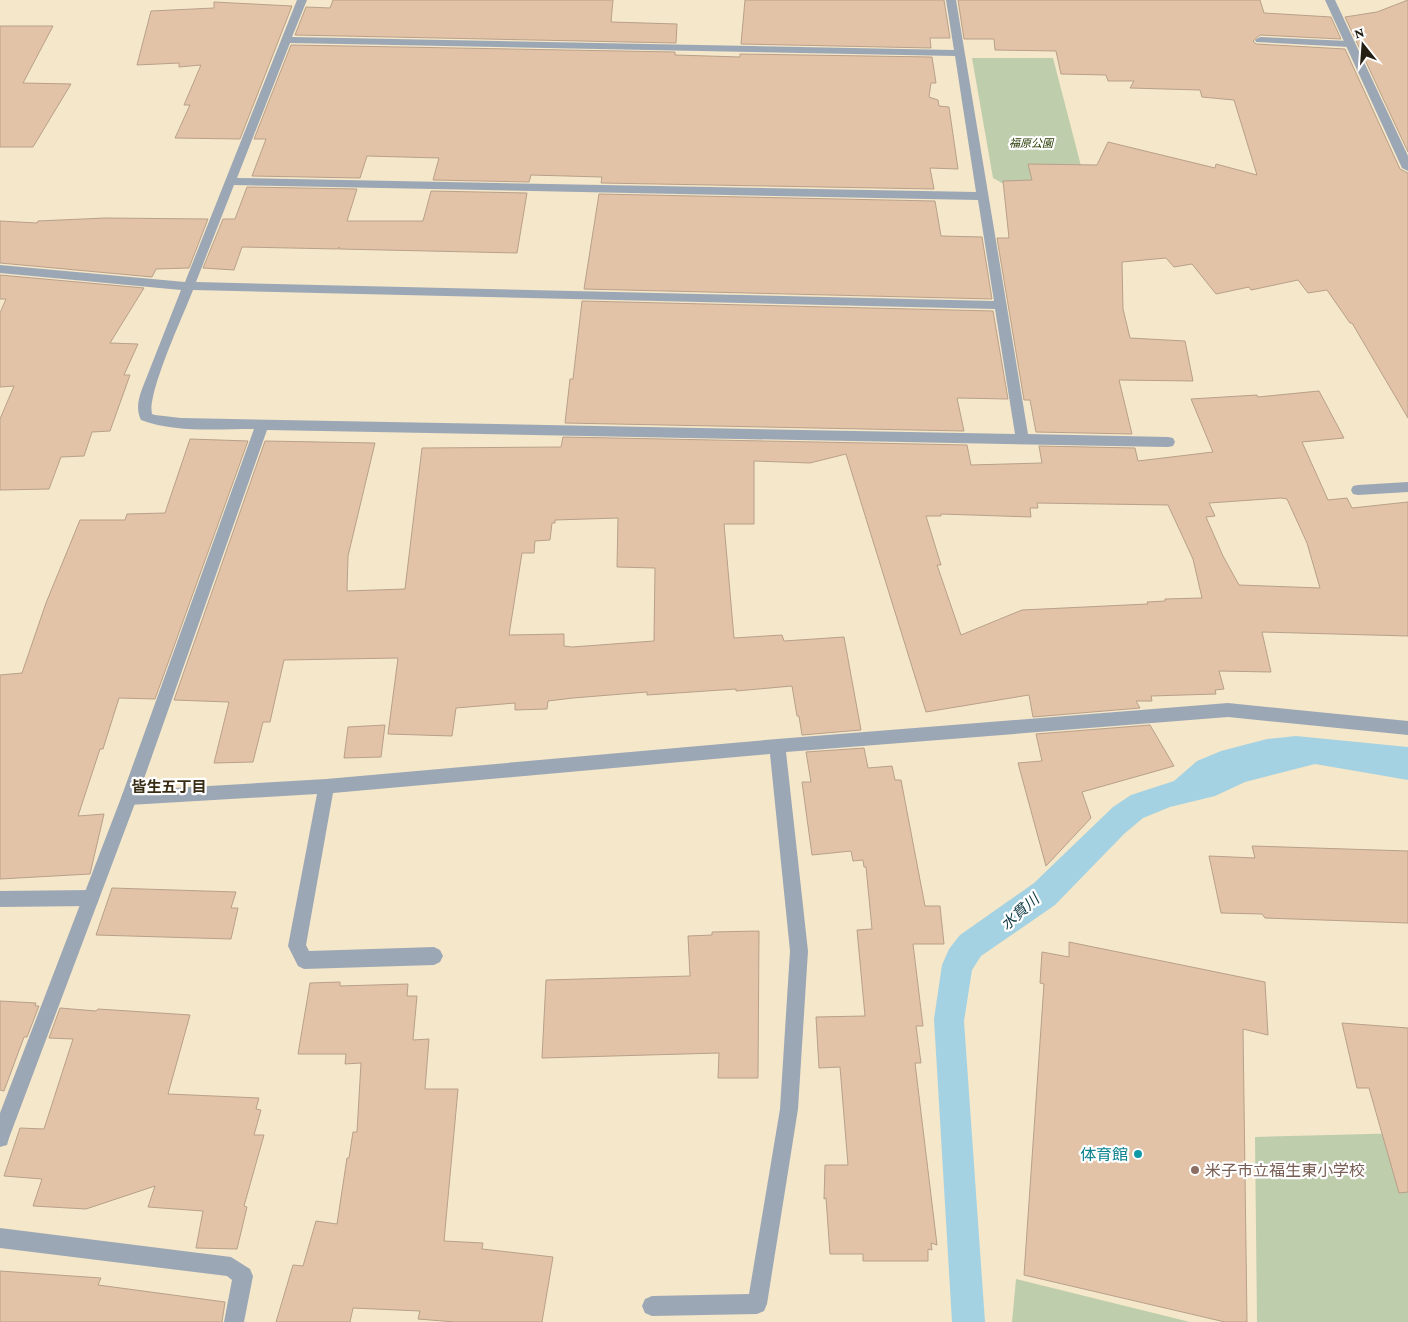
<svg xmlns="http://www.w3.org/2000/svg" width="1408" height="1322" font-family="'Crimson Pro','Noto Sans JP',serif">
  <rect width="100%" height="100%" fill="#f5e7c9"/>
  <!-- green -->
  <path fill="#becdac" d="M972 58H1053L1087 189 1009 187 993 178Z
    M1408 1133V1322H1257L1255 1137Z
    M1016 1279 1190 1322H1012Z"/>
  <!-- water -->
  <path fill="#a5d2e2" d="M1296 736 1408 747V780L1315 764 1245 782 1215 796 1170 807 1143 818 1124 834 1055 905 981 956 972 970 964 1021 985 1322H952L934 1019 942 965 949 949 960 935 1034 883 1113 807 1131 795 1174 781 1197 761 1221 751 1267 739Z"/>
  <!-- building -->
  <path fill="#e2c3a7" stroke="#b8a08a" fill-rule="evenodd" d="M333 0H613L611 22 677 24 676 43 295 35 306 7 330 8Z
    M745 0H944L950 38H930L931 48 741 44Z
    M958 0H1260L1264 13 1331 17 1341 39 1260 35 1253 41 1256 44 1345 49 1400 169 1408 173V418L1352 323H1350L1327 290 1308 293 1298 280 1251 290 1249 287 1216 294 1192 264 1174 267 1166 258 1122 262 1123 309 1130 338 1185 341 1193 381 1119 380 1132 434 1036 432 1030 400H1024L997 238H1009L1003 181 1032 180 1028 164 1097 165 1108 142 1215 168 1216 164 1257 175 1234 100 1202 97 1200 90 1130 88 1134 81H1108L1106 75 1061 74 1056 51 995 50 994 39H964Z
    M1408 0V152L1345 17 1377 12Z
    M214 2 292 6 240 139 175 138 190 105H184L201 65 179 67V63L137 65 151 11 214 8Z
    M0 26H53L23 83 71 84 33 147H0Z
    M291 45 675 52V55L740 57V54L932 57 936 83H931L929 97 938 100 939 106 949 107 958 169 930 168 934 189 601 183 602 177 531 175 529 182 433 180 439 158 367 156 360 178 252 176 266 139H254Z
    M247 187 357 189 347 221H423L431 191 527 193 517 253 339 249V247L338 249 242 247 234 270 203 268 223 219H235Z
    M599 194 935 201 941 236 982 237 992 299 584 289Z
    M105 218 208 219 189 268 156 269 152 277 0 263V221L37 223 38 221Z
    M0 275 144 288 110 343 138 344 124 375H130L110 431 92 432 84 456 61 457 49 489 0 490V419L14 386 0 387V313L6 299H0Z
    M582 301 993 311 1008 399 957 398 964 431 565 423 570 379H573Z
    M1319 391 1344 438 1302 442 1328 500 1347 498 1352 508 1408 502V636L1262 632 1271 672 1219 671 1224 689 1215 690 1216 694 1151 696 1152 701H1136L1140 708 1033 717 1029 695 926 712 846 454 810 463 754 461V524H724L734 638 782 635 784 641 844 637 861 730 802 735 799 716H797L792 686 736 691V689L647 695V692L573 698 548 701 547 709 515 710V703L456 708 452 736 388 734 398 658 284 660 270 722H263L253 762 214 763 229 702 174 700 265 441 375 443 348 556 347 591 405 589 422 448 561 447 563 437 967 445 971 465 1042 463 1039 446 1135 448 1138 461 1213 452 1191 399 1257 395 1258 397ZM1281 498 1287 499 1307 543 1320 588 1239 585 1223 556 1206 517 1215 516 1209 503ZM1037 503 1168 505 1193 559 1202 598 1165 599V601L1147 602 1148 604 1022 610 961 635 937 565H941L926 516H941V514L1031 517 1030 508H1038ZM618 518 617 567 655 568 654 641 572 647 564 646V634L509 635 522 553H534L535 541 550 540 552 523H555V520Z
    M190 439 248 441 155 699 119 698 103 749H100L78 816 104 814 90 874 0 879V675L22 673 46 603 80 520H125L127 514 165 513Z
    M385 725 381 757 344 758 348 727Z
    M1150 725 1174 766 1082 792 1091 818 1046 866 1018 763 1042 761 1036 734Z
    M864 748 868 768 892 766 895 780H901L925 906H940L944 944H913L923 1026H916L921 1063H915L937 1245 931 1243 932 1250 928 1249V1261H863V1254H830L826 1198 824 1199 825 1165H848L840 1067 819 1068 816 1017 865 1016 857 930 872 929 866 867H864L863 860 853 861 851 851 812 855 802 782H811L806 752Z
    M1252 846 1408 851V923L1265 918 1262 914 1221 913 1209 856 1255 858Z
    M112 888 236 892 231 908H238L231 939 96 935Z
    M759 931 758 1078H718L719 1053 542 1058 546 980 690 976 688 936 712 935V932Z
    M1069 942 1265 982 1268 1035 1243 1029 1247 1322H1225L1024 1275 1044 984 1040 983 1042 952 1069 957Z
    M340 982V986L408 984 407 996H417L413 1040 429 1039 425 1089H458L444 1241 483 1243 482 1249 553 1257 542 1322H455L418 1319 420 1311 353 1308 350 1322H276L293 1265 303 1266 316 1221 337 1224 347 1158H349L353 1132H357L361 1063 345 1064 346 1054H298L310 983Z
    M0 1001 36 1003 35 1006H39L27 1037H24L4 1091 0 1090Z
    M60 1008 96 1011 98 1009 190 1015 168 1094 259 1098 256 1109 261 1110 254 1135H264L244 1206 247 1207 237 1249 196 1248 203 1211 148 1207 155 1186 86 1209 33 1206 42 1179 4 1176 20 1128 44 1129 73 1039 49 1038Z
    M1342 1023 1408 1028V1192L1399 1193 1369 1088H1357Z
    M0 1271 101 1278 98 1285 225 1302 222 1322H0Z"/>
  <g fill="none" stroke-linecap="round" stroke-linejoin="round">
    <!-- service -->
    <path fill="#9ca7b5" fill-rule="evenodd" d="M1260 37 1349 41 1354 44 1349 47 1256 42 1255 40Z
      M1408 482V492L1358 495 1353 494 1351 490 1353 486 1358 485Z
      M129 791 135 793 137 798 9 1138 7 1145 0 1147V1113L121 798 123 793Z"/>
    <!-- minor -->
    <path fill="#9ca7b5" fill-rule="evenodd" d="M297 0H307L292 37 954 50 946 0H956L1028 434 1168 437 1173 438 1175 442 1173 446 1168 447 267 430 140 790 326 779 777 739 1228 703 1408 721V735L1228 717 786 752 808 951 798 1109 767 1304 764 1311 757 1314 652 1316 645 1313 642 1306 645 1299 652 1296 749 1294 780 1109 790 951 770 754 333 793 306 945 309 951 434 947 440 950 443 956 440 962 434 965 304 969 298 966 288 946 317 794 129 805 123 803 121 798 254 429C217 429 176 433 141 420 136 410 138 400 142 389L181 290 0 273V265L185 282ZM290 43 955 56 976 192 237 178ZM234 185 978 200 994 301 196 282ZM193 290 995 309 1015 434 181 418 155 415 152 414C147 393 184 314 193 290Z
      M1325 0H1335L1408 156V171L1402 168Z
      M91 890 97 892 99 898 97 904 91 906 0 907V891Z
      M0 1228 231 1257 250 1269 253 1276 244 1322H224L232 1280 227 1276 0 1248Z"/>
  </g>
  <!-- markers -->
  <circle fill="#0f9aa8" stroke="#fff" stroke-width="2" cx="1138" cy="1154" r="5"/>
  <circle fill="#8d6e63" stroke="#fff" stroke-width="2" cx="1195" cy="1170" r="5"/>
  <g text-anchor="middle" dominant-baseline="central" stroke-width="4.5" stroke-linejoin="round" paint-order="stroke">
    <!-- far-park labels -->
    <g font-size="11" font-style="italic" fill="#283c03" stroke="#fff">
      <text x="1031" y="143">福原公園</text>
    </g>
    <!-- neighbourhood labels -->
    <g font-size="15" font-weight="bold" fill="#382d14" stroke="#fff">
      <text x="169" y="787">皆生五丁目</text>
    </g>
    <!-- water labels -->
    <g font-size="15" font-style="italic" fill="#0e3743" stroke="#fff">
      <text transform="translate(1020 912) rotate(-42)">水貫川</text>
    </g>
    <!-- near-culture labels -->
    <g font-size="16" fill="#0d838f" stroke="#fff" text-anchor="end">
      <text x="1128" y="1154">体育館</text>
    </g>
    <!-- near-education labels -->
    <g font-size="16" fill="#785e54" stroke="#fff" text-anchor="start">
      <text x="1205" y="1170">米子市立福生東小学校</text>
    </g>
  </g>
  <!-- north arrow -->
  <g transform="translate(1363 45) rotate(343)" stroke="#ffffff" stroke-width="4" paint-order="stroke">
  <path d="M0-4L9 19L0 12L-9 19Z" fill="#241f13"/>
  <text y="-8" font-size="14" font-weight="bold" text-anchor="middle" fill="#241f13">N</text>
  </g>
</svg>
